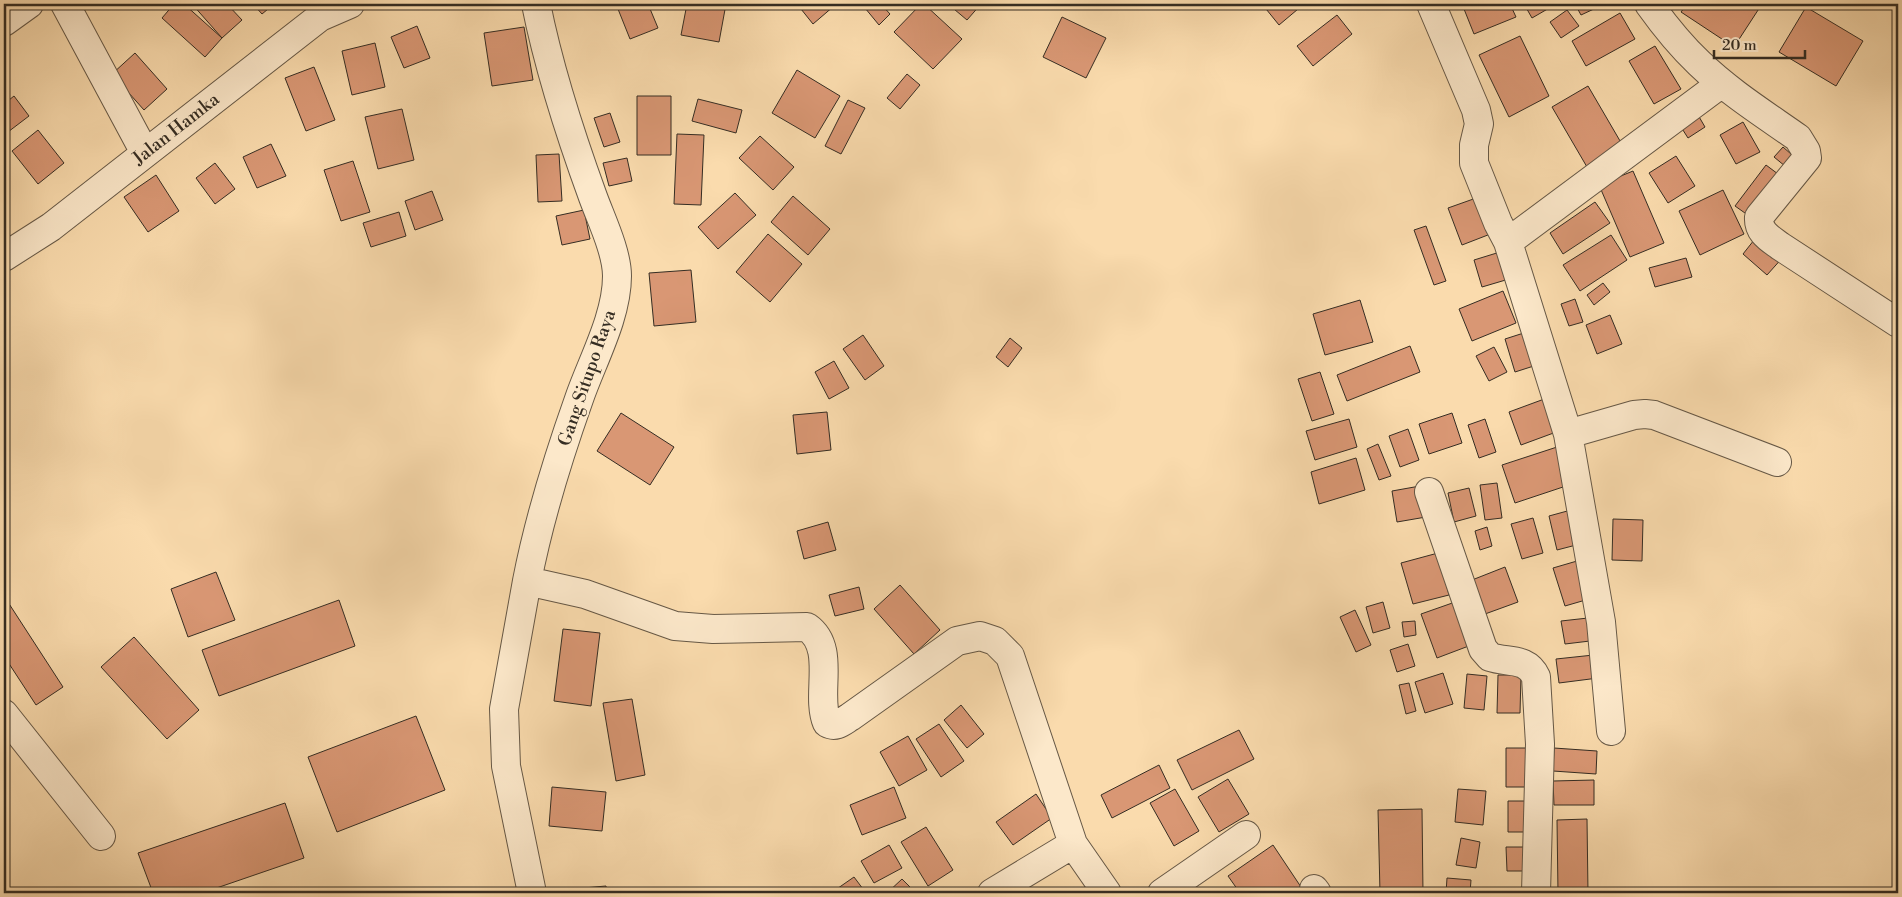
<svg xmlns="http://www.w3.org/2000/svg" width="1902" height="897" font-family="'Libre Bodoni',serif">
  <rect width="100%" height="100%" fill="#fadbad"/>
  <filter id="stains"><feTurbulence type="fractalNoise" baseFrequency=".004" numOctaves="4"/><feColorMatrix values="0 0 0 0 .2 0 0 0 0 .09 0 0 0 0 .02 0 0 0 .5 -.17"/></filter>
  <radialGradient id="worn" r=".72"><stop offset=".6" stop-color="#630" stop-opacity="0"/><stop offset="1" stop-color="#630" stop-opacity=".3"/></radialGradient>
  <!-- building -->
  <path fill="#d99774" stroke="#352d23" d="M174 4H184L222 38 205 57 162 18Z
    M192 4H227L242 20 222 38Z
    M253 4H274L262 14Z
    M616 4H648L658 28 630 39Z
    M687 4H726L719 42 681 35Z
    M797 4H832L834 6 813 24Z
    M870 4H881L890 14 879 25 865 8Z
    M921 4H924L962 39 933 69 894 32Z
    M948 4H981L967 20Z
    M1262 4H1304L1279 25Z
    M1462 4H1510L1516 17 1474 34Z
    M1524 4H1549L1551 7 1532 18Z
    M1575 4H1594L1596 8 1581 15Z
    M1687 4H1762L1734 47 1681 12Z
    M1806 7 1863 41 1836 86 1779 52Z
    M1567 10 1579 26 1561 38 1550 22Z
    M1620 13 1635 39 1586 66 1572 41Z
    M1337 15 1352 34 1313 66 1297 46Z
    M1062 17 1106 38 1086 78 1043 57Z
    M417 26 430 58 404 68 391 37Z
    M524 27 533 80 492 86 484 33Z
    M1520 36 1549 96 1509 117 1479 55Z
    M375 43 385 87 352 95 342 51Z
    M1655 46 1681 89 1654 104 1629 61Z
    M135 53 167 89 144 110 112 74Z
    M314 67 335 120 306 131 285 78Z
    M797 70 840 96 815 138 772 113Z
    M907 74 920 85 900 109 887 98Z
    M1588 86 1623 146 1587 167 1552 107Z
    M14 96 29 116 4 135V104Z
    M637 96H671V155H637Z
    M698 99 742 110 736 133 692 121Z
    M848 100 865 108 841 154 825 146Z
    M402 109 414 160 378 169 365 117Z
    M610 113 620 142 604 147 594 118Z
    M1698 115 1705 127 1688 138 1681 127Z
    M1743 122 1760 152 1736 164 1720 135Z
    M38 130 64 163 38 184 12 151Z
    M677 134 704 135 701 205 674 204Z
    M760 136 794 167 773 190 739 158Z
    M271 144 286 176 257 188 243 157Z
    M1783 147 1799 161 1791 171 1774 157Z
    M559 154 562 201 538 202 536 155Z
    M1676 156 1695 186 1668 203 1649 173Z
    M627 158 632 181 609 186 603 163Z
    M353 161 370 212 341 221 324 170Z
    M215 163 235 189 215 204 196 178Z
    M1766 165 1782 177 1752 218 1735 206Z
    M1633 171 1664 243 1630 257 1599 185Z
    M156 175 179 211 148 232 124 197Z
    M1723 190 1744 234 1700 255 1679 211Z
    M432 191 443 220 415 230 405 201Z
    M735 193 756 215 718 249 698 227Z
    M793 196 830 229 808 255 771 222Z
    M1479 197 1493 233 1462 245 1448 208Z
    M1595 202 1610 223 1563 254 1550 233Z
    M584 210 590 239 562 245 556 216Z
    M399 212 406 236 371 247 363 223Z
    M1426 226 1446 281 1434 285 1414 230Z
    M768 234 802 264 770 302 736 272Z
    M1611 235 1627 260 1580 291 1563 265Z
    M1758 235 1784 256 1767 275 1743 254Z
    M1500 252 1509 279 1482 287 1474 260Z
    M1686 258 1692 277 1655 287 1649 268Z
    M691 270 696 322 654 326 649 273Z
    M1603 283 1610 292 1594 305 1587 295Z
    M1503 291 1516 323 1472 341 1459 309Z
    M1575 299 1583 322 1569 326 1561 304Z
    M1360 300 1373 342 1325 355 1313 314Z
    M1610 315 1622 344 1597 354 1586 325Z
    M1530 331 1540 364 1515 372 1505 339Z
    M863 335 884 366 865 380 843 349Z
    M1010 338 1022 348 1008 367 996 357Z
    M1410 346 1420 372 1347 401 1337 375Z
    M1494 347 1507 372 1489 381 1476 356Z
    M834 361 849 388 829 399 815 372Z
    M1320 372 1334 414 1312 421 1298 379Z
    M1547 398 1559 431 1521 445 1509 412Z
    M827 412 831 450 797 454 793 415Z
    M621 413 674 447 650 485 597 451Z
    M1452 413 1462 443 1429 454 1419 424Z
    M1349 419 1357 447 1315 460 1306 431Z
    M1485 419 1496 452 1479 458 1468 425Z
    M1408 429 1419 460 1400 467 1389 436Z
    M1378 444 1391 476 1379 480 1367 449Z
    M1557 447 1569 485 1515 503 1502 465Z
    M1356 458 1365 490 1319 504 1311 472Z
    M1497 483 1502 518 1485 520 1480 485Z
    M1420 486 1426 517 1397 522 1392 491Z
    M1469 488 1476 516 1454 522 1448 493Z
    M1571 510 1580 544 1557 550 1549 516Z
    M1533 518 1543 553 1522 559 1511 524Z
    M1613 519 1643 520 1642 561 1612 560Z
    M828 522 836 550 804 559 797 531Z
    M1487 527 1492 546 1480 550 1475 531Z
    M1438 553 1449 595 1413 604 1401 563Z
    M1577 561 1589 599 1565 606 1553 568Z
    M1505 567 1518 602 1485 614 1472 580Z
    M216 572 235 620 188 637 171 589Z
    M900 585 940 630 914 654 874 609Z
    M859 587 864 609 835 616 829 595Z
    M4 596 63 687 36 705 4 656Z
    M339 600 355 646 219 696 202 650Z
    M1458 601 1474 644 1437 658 1421 614Z
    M1383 602 1390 628 1373 633 1366 607Z
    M1355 610 1371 645 1356 652 1340 617Z
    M1588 618 1590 641 1565 644 1561 621Z
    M1415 621 1416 635 1404 637 1402 622Z
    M563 629 600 633 591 706 554 701Z
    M134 637 199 710 167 739 101 667Z
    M1408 644 1415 666 1397 672 1390 650Z
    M1603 654 1606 677 1559 683 1556 659Z
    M1443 673 1453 704 1425 713 1415 682Z
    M1467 674 1487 676 1484 710 1464 708Z
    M1498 675H1521L1520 713H1497Z
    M1409 683 1416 711 1406 714 1399 685Z
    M632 699 645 775 616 781 603 703Z
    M961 705 984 734 967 748 944 720Z
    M416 716 445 790 337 832 308 757Z
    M939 724 964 761 941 777 916 739Z
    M1239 730 1254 759 1192 790 1177 760Z
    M908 736 927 770 899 786 880 752Z
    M1506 748H1532L1533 787H1506Z
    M1554 748 1597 751 1596 774 1553 771Z
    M1159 765 1170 788 1112 818 1101 795Z
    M1228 779 1249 814 1219 832 1198 797Z
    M1594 780V805H1554L1553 781Z
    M552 787 606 792 602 831 549 826Z
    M894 787 906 818 862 835 850 805Z
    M1175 789 1199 831 1174 846 1150 803Z
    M1458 789 1486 791 1483 825 1455 822Z
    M1036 794 1052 818 1013 845 996 822Z
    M1508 801H1533V832H1508Z
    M285 803 304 858 202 893H153L138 853Z
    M1422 809 1423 893H1380L1378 810Z
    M1587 819 1588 893H1558L1557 820Z
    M926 827 953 870 928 886 901 842Z
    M1461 838 1480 842 1476 868 1456 865Z
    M889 845 902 868 874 883 861 861Z
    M1273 845 1303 890 1298 893H1240L1228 876Z
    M1506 847H1526V871H1507Z
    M854 877 866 893H831Z
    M1447 878 1471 880 1470 893H1446Z
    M902 879 916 893H887Z
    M606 886 607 893H562L561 890Z
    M1525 888V893H1504V889Z"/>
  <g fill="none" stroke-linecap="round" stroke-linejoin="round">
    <!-- minor casing -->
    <g stroke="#665846" stroke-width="30">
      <path id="minor" d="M65 4 145 153
        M536 4C549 69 570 134 593 197 601 219 617 252 617 276 617 317 592 361 579 399 558 458 539 519 527 581L585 594 675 626 713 629 807 627C837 648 815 694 827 723 836 728 842 722 850 717L957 641 980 636 995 641 1010 656 1073 844 1107 893
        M1431 4 1476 110 1479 124 1474 145V163L1498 223 1508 242 1568 434 1601 622 1611 731
        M1649 4C1664 25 1680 45 1699 63 1729 92 1764 114 1798 138L1806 151 1807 158 1759 217C1758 232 1769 238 1780 246L1898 323
        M4 22 29 4
        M1508 242 1722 83
        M4 257 51 227 320 17 350 4
        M1568 434 1634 415 1645 414 1654 415 1777 462
        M1429 492 1483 649 1490 657C1508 663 1527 657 1536 677L1540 744 1536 893
        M527 581 504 709 506 766 532 893
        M4 714 101 836
        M1314 889 1317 893
        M992 893 1073 844
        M1162 893 1246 835"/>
    </g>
    <!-- minor -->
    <use href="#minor" stroke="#fce8ca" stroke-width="28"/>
  </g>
  <g text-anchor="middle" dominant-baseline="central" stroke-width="4" stroke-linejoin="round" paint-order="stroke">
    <!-- street labels -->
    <g font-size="18" fill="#352d23" stroke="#fce8ca">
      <text transform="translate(176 129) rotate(-38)">Jalan Hamka</text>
      <text transform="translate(587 378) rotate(-71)">Gang Situpo Raya</text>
    </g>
  </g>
  <!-- margin -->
  <rect width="1902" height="897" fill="none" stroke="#fadbad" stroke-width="20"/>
  <rect x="5" y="5" width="1892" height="887" fill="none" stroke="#352d23" stroke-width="2.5"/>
  <rect x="10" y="10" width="1882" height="877" fill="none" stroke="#352d23"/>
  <!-- scale -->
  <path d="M1714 50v8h91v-8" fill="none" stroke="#352d23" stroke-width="2.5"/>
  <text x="1722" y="50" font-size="15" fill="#352d23" stroke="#fce8ca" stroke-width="4" paint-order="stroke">20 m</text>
  <rect width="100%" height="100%" filter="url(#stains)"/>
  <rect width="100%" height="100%" fill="url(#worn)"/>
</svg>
